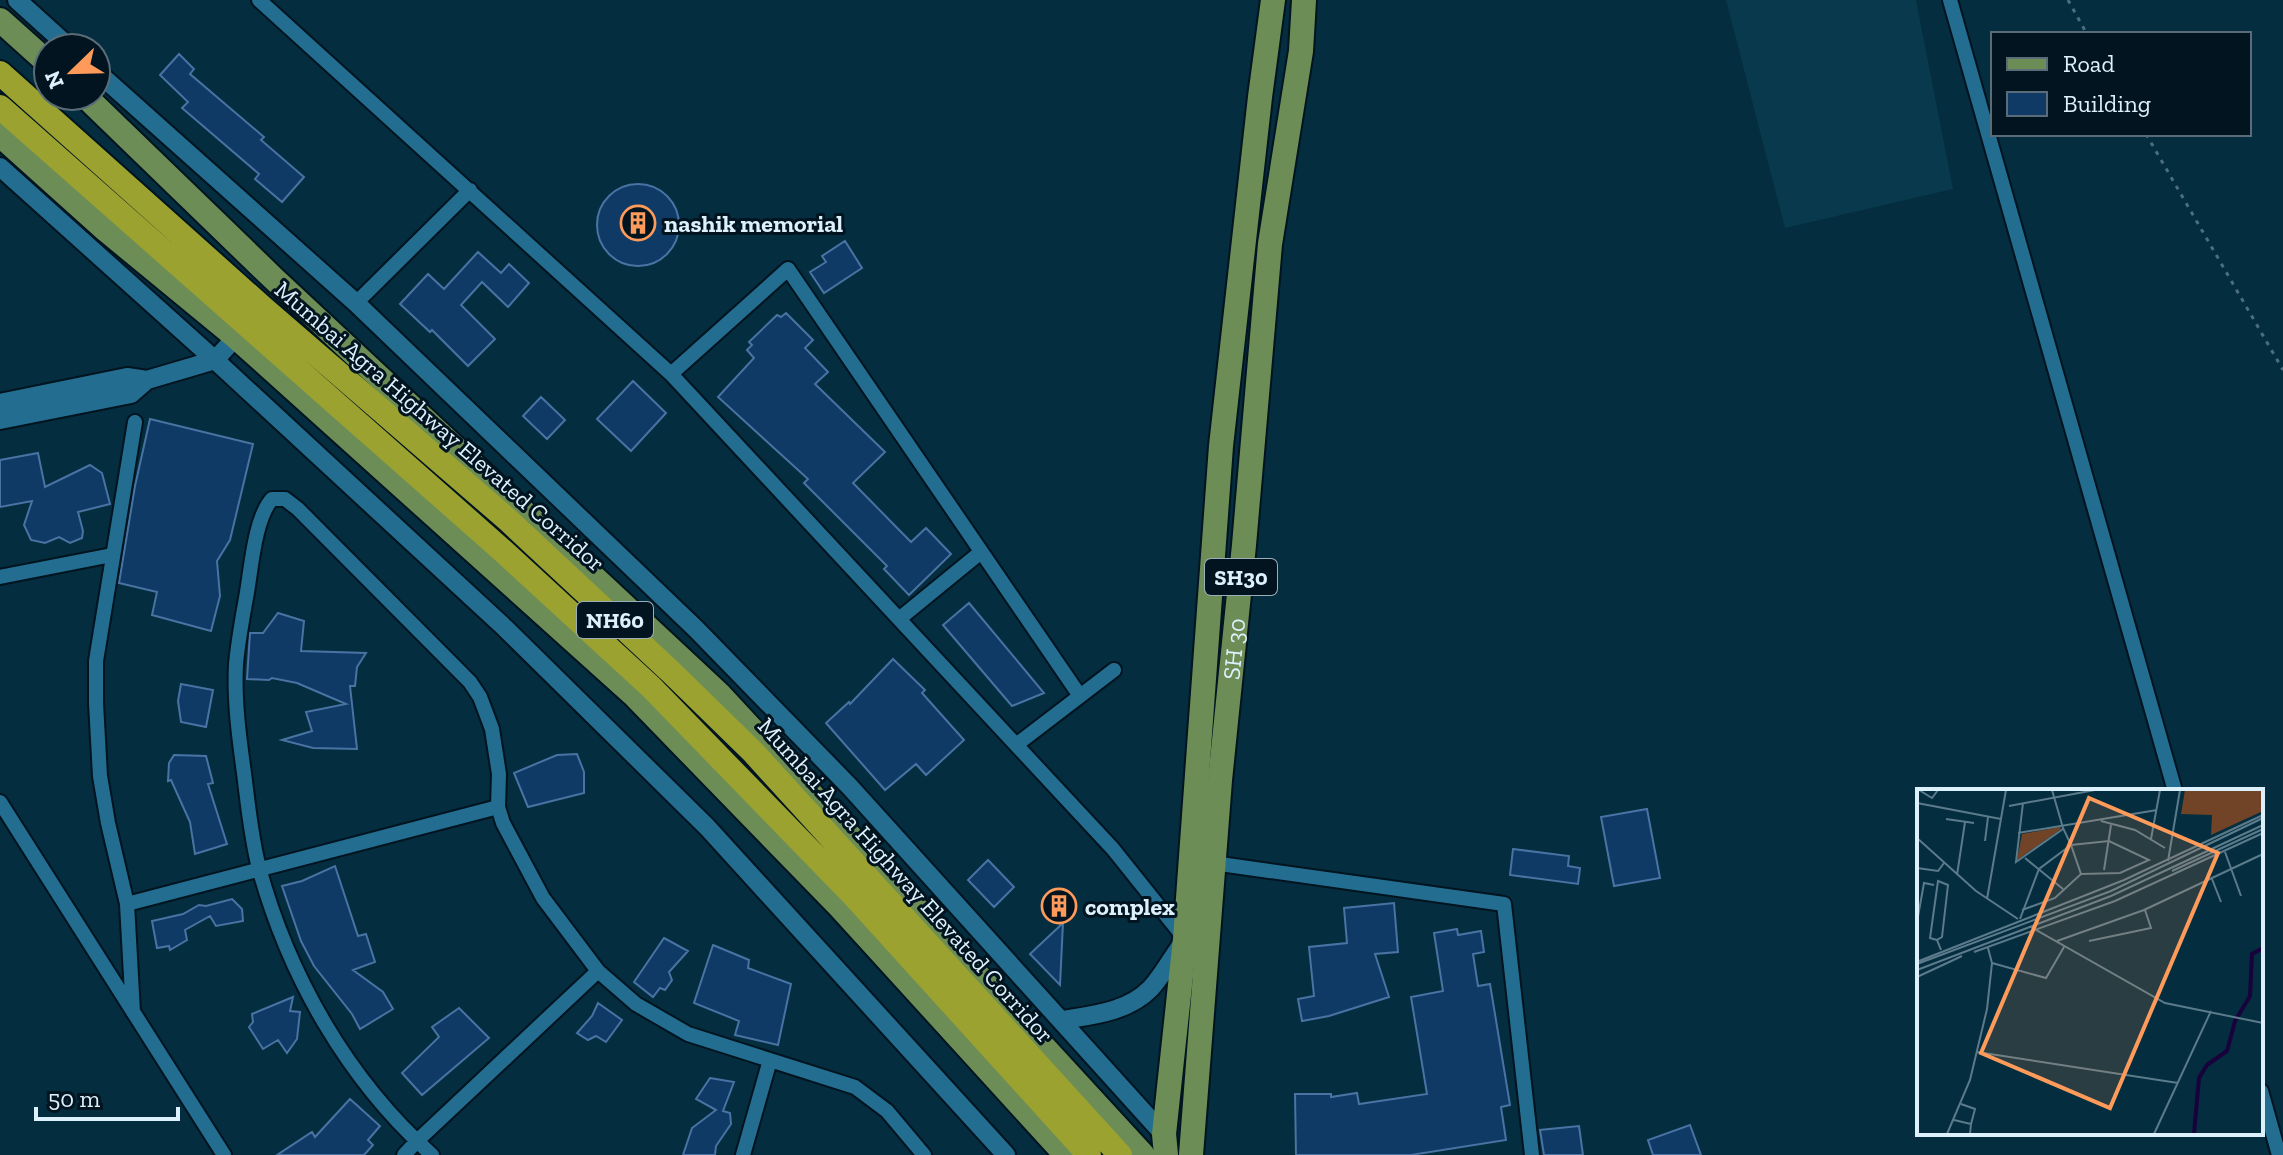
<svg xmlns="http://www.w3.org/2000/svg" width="2283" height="1155" font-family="'Zilla Slab',serif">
  <rect width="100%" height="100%" fill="#042d3f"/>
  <!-- built -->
  <path fill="#09394d" d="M1726 0H1916L1953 189 1785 228Z"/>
  <!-- building -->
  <path fill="#0f3a66" stroke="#4873a3" stroke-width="2" d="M179 54 194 69 190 74 264 137 261 140 304 177 282 202 255 179 259 174 182 108 188 102 160 75Z
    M597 225a41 41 0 1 1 82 0a41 41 0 1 1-82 0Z
    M845 241 862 268 824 293 810 272 826 262 822 256Z
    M478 252 501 273 509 264 529 283 508 307 482 282 461 305 495 339 468 366 432 330 430 332 400 304 428 274 444 289Z
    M786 313 813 340 805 348 828 372 815 384 885 452 853 483 911 542 926 528 951 554 909 595 884 569 887 566 804 483 808 479 718 397 754 358 747 350 752 345 749 342 777 315 781 317Z
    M633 381 666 413 631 451 597 419Z
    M541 397 565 420 547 439 523 416Z
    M150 419 253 444 230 540 217 561 220 596 211 631 152 615 157 592 119 583 135 486Z
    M38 453 45 487 90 465 102 473 110 504 78 512 83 531 82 538 70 543 59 537 45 543 31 540 24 525 32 501 0 507V460Z
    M969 603 1044 693 1012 706 943 625Z
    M278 613 304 621 301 651 366 653 357 667 355 686H350L357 749 313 748 282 740 312 731 306 712 346 704 297 683 272 678 269 680 247 679 250 633H263Z
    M893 659 925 690 922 693 964 740 926 775 916 764 885 790 826 723 849 702 850 704Z
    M181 684 213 690 206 727 181 722 178 701Z
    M577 754 584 772V793L528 807 514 773 557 755Z
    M174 755 206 756 213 783 208 784 227 844 195 854 190 822 171 780 168 781 169 763Z
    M1647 809 1660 878 1614 886 1601 817Z
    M1513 849 1569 856 1568 866 1580 868 1578 884 1510 875Z
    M988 860 1014 887 994 907 968 880Z
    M335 866 358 936 366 934 375 962 353 970 383 992 393 1009 360 1029 352 1014 314 966 301 941 282 886 302 881Z
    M232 899 242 909 243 921 216 926 210 916 185 930 187 940 170 950 169 946 157 948 152 921 183 914 199 905 206 906Z
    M1394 903 1398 952 1375 954 1389 997 1329 1016 1302 1021 1298 999 1314 996 1309 947 1347 943 1344 908Z
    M1063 923 1060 985 1030 954Z
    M1457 929 1458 935 1481 931 1484 952 1473 954 1478 986 1490 984 1510 1105 1501 1107 1506 1140 1411 1155H1296L1295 1094H1331V1097L1357 1093 1359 1104 1427 1094 1411 997 1443 991 1434 933Z
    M664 938 688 951 669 972 672 980 665 990 660 988 653 997 634 982Z
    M713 945 749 960 748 968 791 984 778 1045 735 1035 739 1021 694 1003Z
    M293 997 290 1011 300 1012 297 1039 287 1053 278 1040 263 1049 249 1027 253 1022 252 1014Z
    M598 1003 622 1020 606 1042 596 1036 588 1040 577 1033 592 1016Z
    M459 1008 489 1038 422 1095 402 1073 439 1037 432 1027Z
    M710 1078 734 1082 723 1111 730 1113 731 1124 716 1146 715 1155H683L692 1128 716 1110 696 1099Z
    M350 1099 380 1126 368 1140 373 1145 364 1155H277L312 1132 315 1137Z
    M1690 1125 1701 1155H1653L1648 1140Z
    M1579 1126 1583 1155H1544L1540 1130Z"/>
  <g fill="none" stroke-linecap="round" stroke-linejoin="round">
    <!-- minor casing -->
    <g stroke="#01141f" stroke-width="18">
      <path id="minor" d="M259 0 671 374 1113 849 1185 939
        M1950 0 2175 791
        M356 303 470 190
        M671 374 788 269 1080 696
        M0 577 112 555
        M899 619 981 552
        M1016 745 1114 670
        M0 802 224 1155
        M1213 863 1504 904 1532 1155
        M127 904 498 807
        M598 971 636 1004 688 1034 855 1087 887 1111 924 1155
        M133 1012 127 904 108 823 100 776 96 703V661L135 422
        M2261 1091 2279 1155
        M404 1155 417 1141 598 971 543 898 503 823 498 807 499 774 492 729 480 697 470 682 298 509 285 499H272C254 519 251 572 246 598 242 620 238 642 236 664 234 700 239 737 244 773 248 805 251 837 259 868 289 977 348 1080 432 1155
        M743 1155 770 1060"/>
    </g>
    <!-- tertiary casing -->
    <g stroke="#01141f" stroke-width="22">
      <path id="tertiary" d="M17 0 70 48
        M96 71 356 303 696 629 850 787 1167 1138
        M0 167 215 360 505 628 707 827 1006 1155
        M0 403 127 377 147 380
        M0 420 131 394 147 380 215 360 236 337
        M1063 1020C1093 1015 1128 1012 1151 988 1163 975 1173 956 1184 941"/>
    </g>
    <!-- primary casing -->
    <g stroke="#01141f" stroke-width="28">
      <g id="primary">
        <path d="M0 20 48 63"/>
        <path d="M85 96 273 278 720 695 1143 1155"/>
        <path d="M0 135 106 230 236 337 633 694 840 907 1066 1155"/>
        <path d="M1166 1155 1164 1134 1185 939 1221 446 1260 97 1273 0"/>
        <path id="s1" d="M1191 1155 1220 780 1244 545 1270 244 1301 51 1304 0"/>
      </g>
    </g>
    <!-- motorway casing -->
    <g stroke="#01141f" stroke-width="28">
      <path id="motorway" d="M0 73 263 308 508 520 671 672 753 752 1120 1155
        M0 107 503 551 651 687 855 897 1089 1155"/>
    </g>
    <!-- path -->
    <path stroke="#4c6e7e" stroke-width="3" stroke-dasharray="4 6" stroke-linecap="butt" d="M2068 0 2087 34
      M2146 134 2283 370"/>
    <!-- minor -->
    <use href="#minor" stroke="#236e90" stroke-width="14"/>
    <!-- tertiary -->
    <use href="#tertiary" stroke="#236e90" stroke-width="18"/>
    <!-- primary -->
    <use href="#primary" stroke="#6c8d56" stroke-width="24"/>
    <!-- motorway -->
    <use href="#motorway" stroke="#9ca230" stroke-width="24"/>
  </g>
  <!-- icons -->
  <defs>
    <g id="building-ring" transform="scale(1.8)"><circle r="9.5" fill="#01141f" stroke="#ff9b5a" stroke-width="1.5"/><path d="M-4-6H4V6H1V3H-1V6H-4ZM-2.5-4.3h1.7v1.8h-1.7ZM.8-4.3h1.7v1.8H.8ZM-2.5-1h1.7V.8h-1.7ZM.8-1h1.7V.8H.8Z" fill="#ff9b5a"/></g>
  </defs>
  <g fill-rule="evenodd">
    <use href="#building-ring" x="638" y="223"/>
    <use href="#building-ring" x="1059" y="906"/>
  </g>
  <g text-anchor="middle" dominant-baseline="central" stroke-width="6" stroke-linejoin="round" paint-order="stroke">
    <!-- shield labels -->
    <g fill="#01141f" stroke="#9bafba" stroke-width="2">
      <rect x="1205" y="559" width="72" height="36" rx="6"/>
      <rect x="577" y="602" width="76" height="36" rx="6"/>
    </g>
    <g font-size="22" font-weight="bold" fill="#ddf1fd">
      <text x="1241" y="577">SH30</text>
      <text x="615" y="620">NH60</text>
    </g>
    <!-- poi labels -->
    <g font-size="24" font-weight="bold" fill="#ddf1fd" stroke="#01141f" text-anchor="start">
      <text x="664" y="223">nashik memorial</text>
      <text x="1085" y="906">complex</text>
    </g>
    <!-- street labels -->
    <g font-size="24" fill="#ddf1fd" stroke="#01141f">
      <text transform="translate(440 426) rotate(41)">Mumbai Agra Highway Elevated Corridor</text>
      <text stroke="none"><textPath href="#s1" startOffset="508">SH 30</textPath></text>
      <text transform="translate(906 880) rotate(48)">Mumbai Agra Highway Elevated Corridor</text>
    </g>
  </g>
  <!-- overview -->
  <g transform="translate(1917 789)">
    <rect width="346" height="346" fill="#042d3f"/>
    <path d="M268 1H346V22L294 46 295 26 264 25ZM143 38 144 40 100 71 105 45Z" fill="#714427"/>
    <path fill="none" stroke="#18023b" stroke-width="4" d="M277 345 282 289 290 276 310 262 318 232 333 207 335 165 346 159"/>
    <path fill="none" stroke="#5b7b8b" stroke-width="2" d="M2 1 15 9 21 1M0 14 84 30M106 14 99 73 146 40M92 17 178 1M29 30 57 34M184 32 218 41 248 59M101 44 240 21M0 49 59 102 101 130M234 50 243 1M68 52 71 28M308 63 324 107M108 69 146 100M251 72 263 1M0 79 21 82 27 74M187 81 194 36M255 82 346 40M40 86 48 33M295 90 304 113M70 110 89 1M105 121 138 109 164 85M103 130 122 80 154 56 192 52 232 71 203 84 164 85 154 56 146 39 135 1M0 133 7 94 17 96M114 138 248 214 346 234M20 151 13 149 21 92 31 96 25 148 20 151 24 161M140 152 227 121 346 65M172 152 234 139 228 121M57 163 198 112 346 44M2 172 207 91 346 26M75 174 129 189 147 158M0 175 194 102 346 29M0 181 194 107 346 36M0 188 45 167M60 263 261 294M44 315 58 320 54 335M37 331 54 335 53 345M30 345 53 291 70 220 75 174 71 159M237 345 294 222"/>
    <path fill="#ff9b5a" fill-opacity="0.15" stroke="#ff9b5a" stroke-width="4" d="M172 9 301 64 193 319 64 264Z"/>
    <rect width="346" height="346" fill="none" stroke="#ddf1fd" stroke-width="4"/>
  </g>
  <!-- legend -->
  <rect x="1991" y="32" width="260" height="104" fill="#01141f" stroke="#596c78" stroke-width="2"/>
  <rect x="2007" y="58" width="40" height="12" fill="#6c8d56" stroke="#596c78" stroke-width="2"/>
  <text x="2063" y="72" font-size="24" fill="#ddf1fd">Road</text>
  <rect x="2007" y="92" width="40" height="24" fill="#0f3a66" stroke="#596c78" stroke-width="2"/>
  <text x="2063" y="112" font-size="24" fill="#ddf1fd">Building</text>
  <!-- north arrow -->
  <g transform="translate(72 72) rotate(247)"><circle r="38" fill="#01141f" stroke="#596c78" stroke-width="2"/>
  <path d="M0-6L14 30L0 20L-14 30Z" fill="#ff9b5a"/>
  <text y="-12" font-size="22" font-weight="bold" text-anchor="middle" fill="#ddf1fd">N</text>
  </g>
  <!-- scale -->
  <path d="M36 1107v12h142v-12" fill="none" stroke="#ddf1fd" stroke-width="4"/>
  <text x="48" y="1107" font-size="24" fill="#ddf1fd" stroke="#01141f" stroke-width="6" paint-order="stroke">50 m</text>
</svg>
